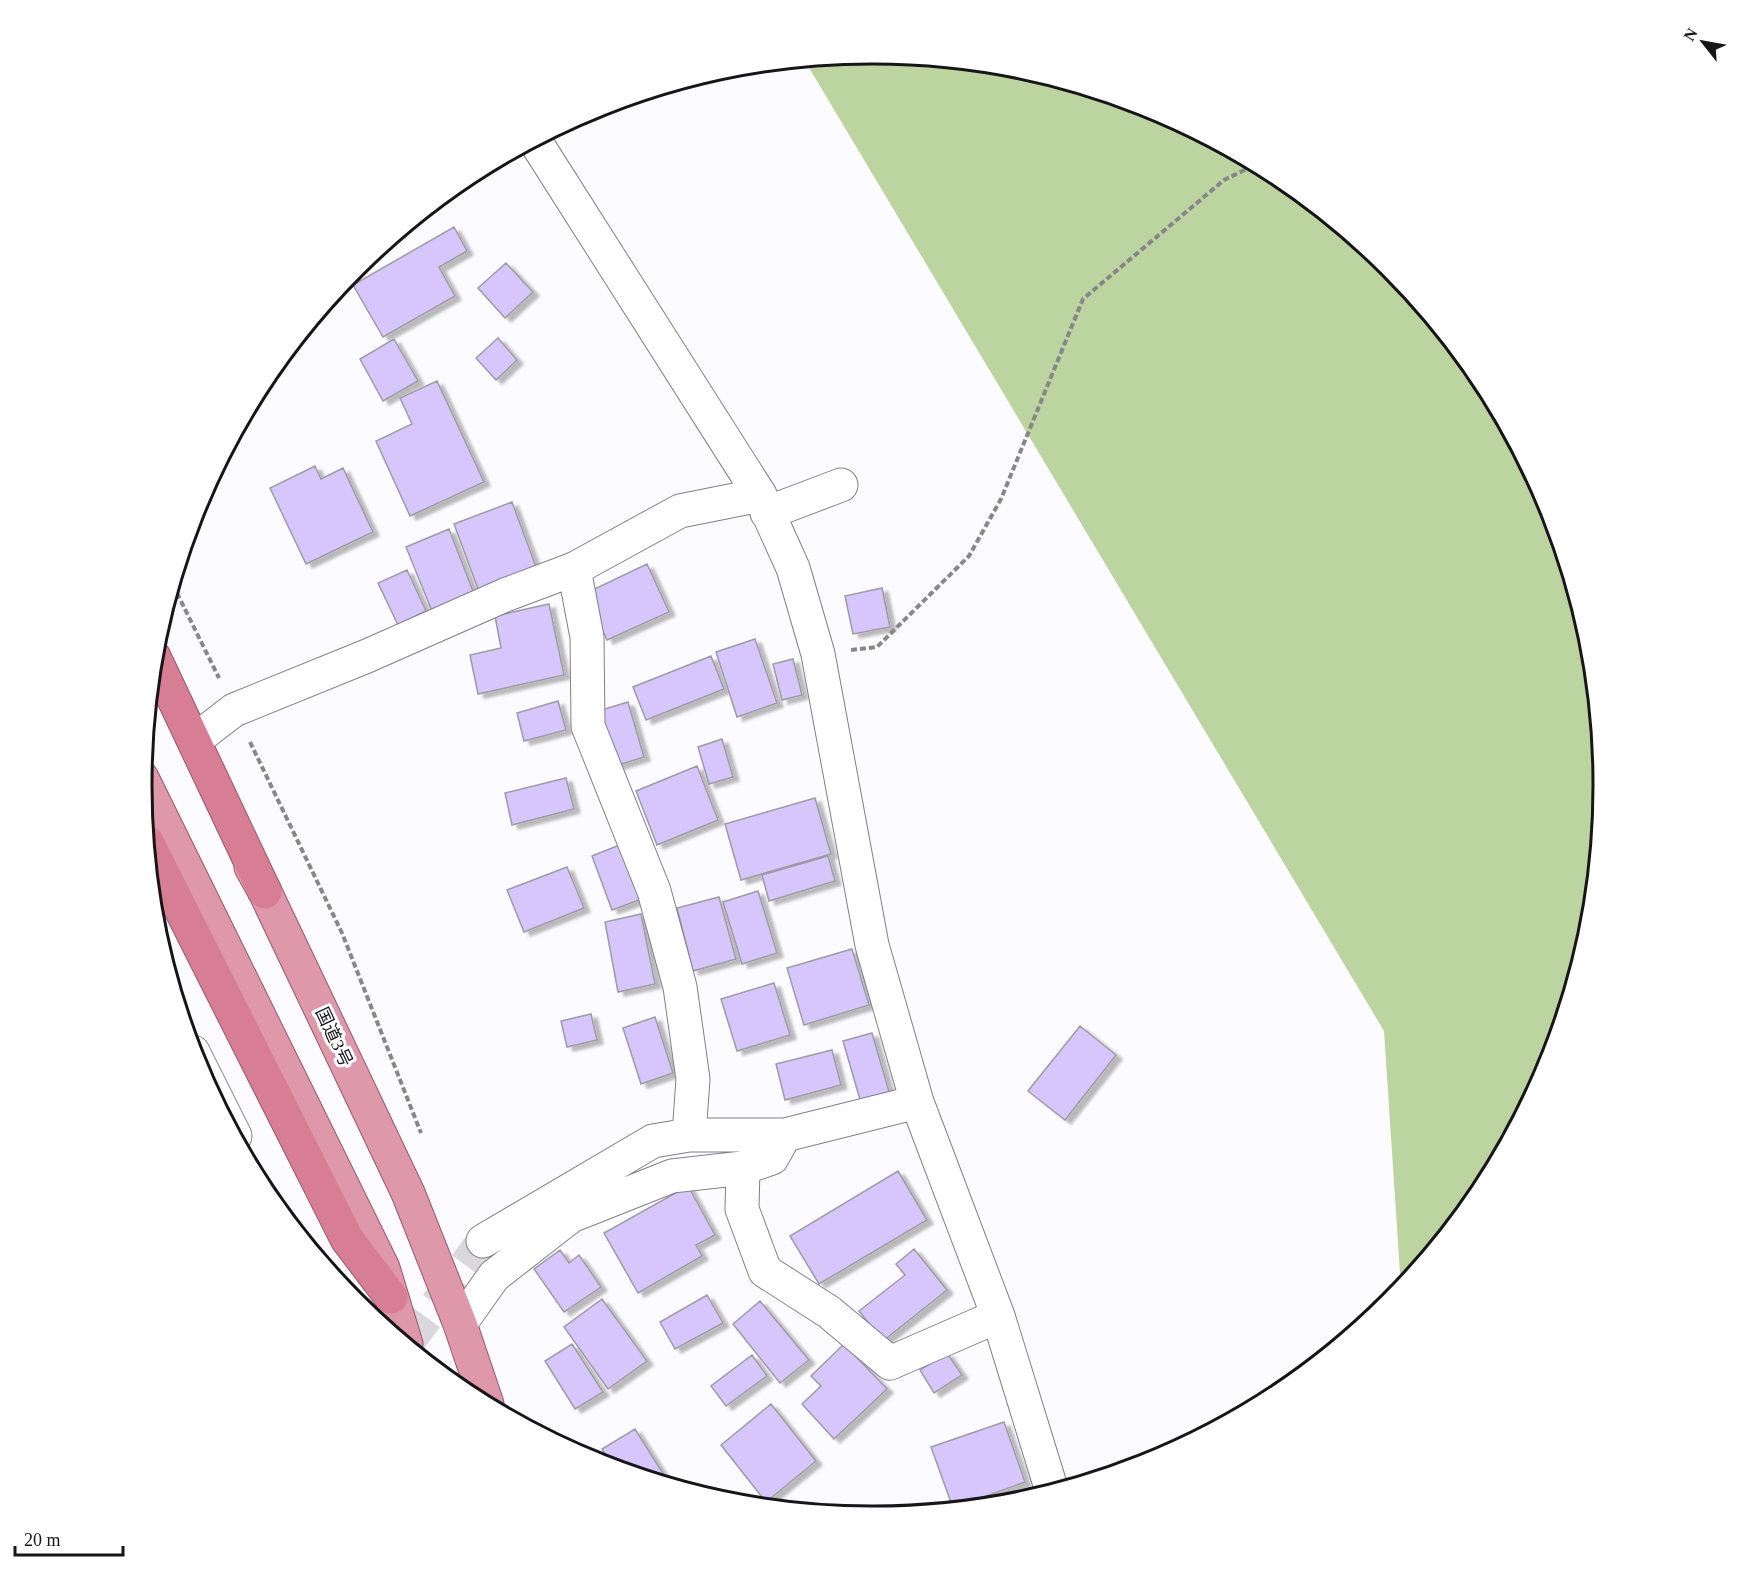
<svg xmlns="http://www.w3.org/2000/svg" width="1745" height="1570" font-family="'Times New Roman','Noto Sans JP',serif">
  <defs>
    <filter id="shadow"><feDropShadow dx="6" dy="4" stdDeviation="1.5" flood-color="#0004"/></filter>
  </defs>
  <rect width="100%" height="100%" fill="#fcfbff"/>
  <!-- forest -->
  <path fill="#bcd49f" d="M873 54 1015 68 1153 110 1279 177 1390 268 1480 379 1548 506 1590 643 1603 785 1589 928 1548 1065 1480 1191 1401 1288 1384 1031 805 61Z"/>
  <!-- building -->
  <path fill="#d6c6fc" stroke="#9e9ba4" stroke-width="1.5" filter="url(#shadow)" d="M454 227 467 251 439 267 455 296 383 337 353 285Z
    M506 263 533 292 505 318 478 288Z
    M498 338 517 360 496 380 476 358Z
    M394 339 418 381 383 401 360 359Z
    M437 381 484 482 410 516 376 441 412 424 400 398Z
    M315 466 321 479 343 468 373 532 306 564 270 488Z
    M512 502 539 575 481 597 454 524Z
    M449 529 476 599 434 616 406 547Z
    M647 564 669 612 607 640 586 593Z
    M407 570 426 611 398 625 378 583Z
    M882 588 890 627 853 634 845 596Z
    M549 604 564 675 478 694 470 655 501 648 495 616Z
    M755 639 777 703 737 717 716 652Z
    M711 656 724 689 646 720 633 687Z
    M793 659 802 695 782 700 773 664Z
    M558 701 566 730 524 741 517 713Z
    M628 702 644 757 612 767 595 712Z
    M722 739 733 777 709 784 698 747Z
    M697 766 718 820 657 845 636 791Z
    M566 778 574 809 512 825 505 793Z
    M815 798 831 854 741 880 725 824Z
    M627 842 647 897 612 910 592 856Z
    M828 856 835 881 769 901 762 875Z
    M567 867 584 908 524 932 507 890Z
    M758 891 777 953 742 964 723 902Z
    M719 897 736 959 693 971 677 908Z
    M641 914 655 984 618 992 605 922Z
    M852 949 869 1005 804 1025 787 968Z
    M774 983 790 1035 737 1051 721 999Z
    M591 1014 597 1040 567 1047 561 1021Z
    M655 1017 673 1073 641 1084 623 1028Z
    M1080 1026 1116 1055 1065 1120 1028 1091Z
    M872 1033 890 1095 861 1103 843 1041Z
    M832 1050 841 1085 785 1100 776 1064Z
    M898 1171 927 1220 819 1284 790 1236Z
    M688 1186 715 1235 696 1245 702 1256 638 1293 604 1233Z
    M914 1249 947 1290 883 1341 859 1311 905 1275 896 1264Z
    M560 1250 569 1263 579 1255 601 1287 564 1312 534 1269Z
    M707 1295 723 1323 675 1349 660 1322Z
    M602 1299 647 1361 608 1389 564 1327Z
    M760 1301 809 1360 780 1383 733 1324Z
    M572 1344 603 1392 575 1409 545 1361Z
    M844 1344 887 1389 834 1439 802 1404 821 1386 811 1376Z
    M947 1353 962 1375 934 1393 920 1370Z
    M752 1355 767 1376 726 1406 711 1386Z
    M771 1404 816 1461 766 1502 721 1445Z
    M1004 1422 1025 1482 953 1508 931 1447Z
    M635 1429 669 1483 612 1466 602 1449Z"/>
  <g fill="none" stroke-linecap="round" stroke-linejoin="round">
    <!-- minor-tunnel -->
    <path stroke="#dad8dc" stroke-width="33" stroke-dasharray="33 16" stroke-linecap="butt" d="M407 1344 483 1241"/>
    <!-- minor casing -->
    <g stroke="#827f88" stroke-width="35">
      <path id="minor" d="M535 141 760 495 793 568 818 654 872 945 917 1102 998 1316 1052 1491
        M767 513 841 485
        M574 569 587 637 588 726 654 891 680 987 693 1079 689 1135
        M195 740 234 710 367 656 505 595 574 569 680 511 760 495
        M193 1052 235 1136
        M743 1168 742 1209 765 1271 829 1312 890 1363 998 1316
        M483 1241 653 1141 689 1135H785L917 1102
        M460 1324 494 1276 571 1216 672 1176 743 1168 772 1158 785 1135"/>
    </g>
    <!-- trunk casing -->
    <g stroke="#935969" stroke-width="35">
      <path id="trunk" d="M142 778 383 1268 406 1344
        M251 867 265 892 408 1193 460 1324 487 1404"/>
    </g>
    <!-- motorway casing -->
    <g stroke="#935969" stroke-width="35">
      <path id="motorway" d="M154 657 265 892
        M147 842 347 1239 391 1297"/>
    </g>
    <!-- path -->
    <path stroke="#878689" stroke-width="4" stroke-dasharray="6 3" stroke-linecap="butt" d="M173 585 219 678
      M851 650 877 647 969 556 1001 499 1083 299 1224 180 1255 165
      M250 742 342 933 421 1133"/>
    <!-- minor -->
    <use href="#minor" stroke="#fff" stroke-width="33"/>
    <!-- trunk -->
    <use href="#trunk" stroke="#df98aa" stroke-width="33"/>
    <!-- motorway -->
    <use href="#motorway" stroke="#d77e94" stroke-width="33"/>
  </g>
  <g text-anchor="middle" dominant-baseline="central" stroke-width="6" stroke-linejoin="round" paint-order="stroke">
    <!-- street labels -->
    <g font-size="18" fill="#161518" stroke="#fff">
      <text transform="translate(334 1037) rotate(65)">国道3号</text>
    </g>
  </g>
  <!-- crop -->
  <path d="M0 0H1745V1570H0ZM872 64H873A720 720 0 0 1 1593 784V786A720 720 0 0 1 873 1506H872A720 720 0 0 1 152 786V784A720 720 0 0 1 872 64Z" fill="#fff" fill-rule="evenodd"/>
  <path fill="none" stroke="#161518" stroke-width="3" d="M872 64H873A720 720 0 0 1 1593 784V786A720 720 0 0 1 873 1506H872A720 720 0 0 1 152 786V784A720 720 0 0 1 872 64Z"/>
  <!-- north arrow -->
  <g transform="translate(1703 42) rotate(301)" stroke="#ffffff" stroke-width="4.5" paint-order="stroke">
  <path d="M0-4.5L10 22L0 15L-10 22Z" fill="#161518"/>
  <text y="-9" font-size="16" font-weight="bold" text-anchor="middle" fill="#161518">N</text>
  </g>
  <!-- scale -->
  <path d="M15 1546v9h108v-9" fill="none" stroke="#161518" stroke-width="3"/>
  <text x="24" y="1546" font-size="18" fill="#161518" stroke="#ffffff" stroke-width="4.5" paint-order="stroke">20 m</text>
</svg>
